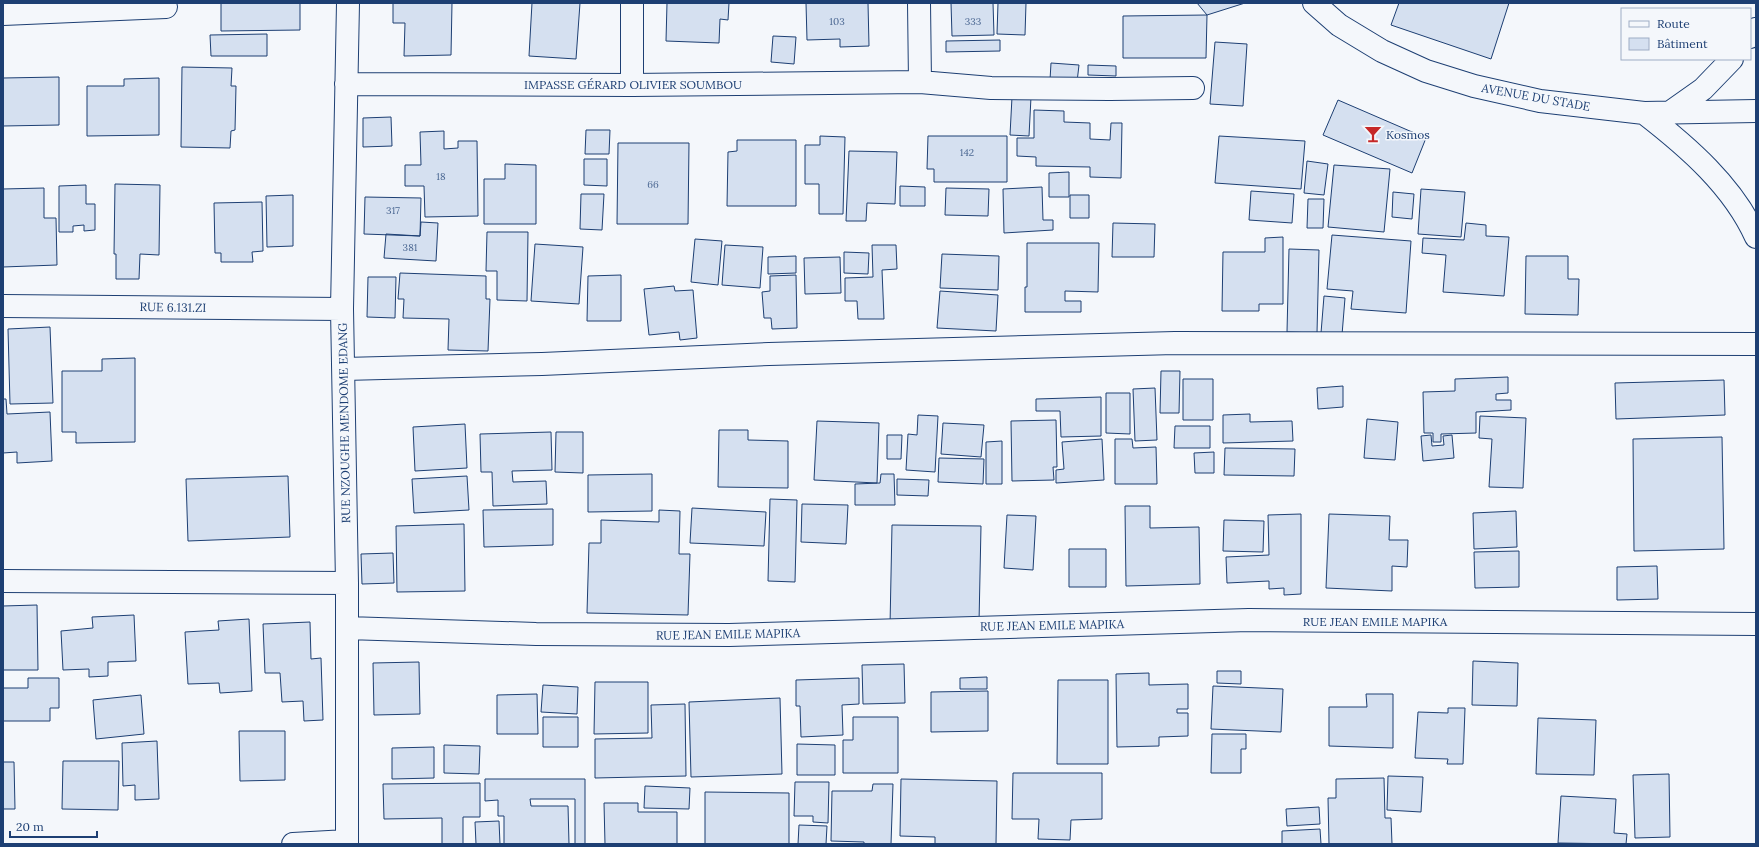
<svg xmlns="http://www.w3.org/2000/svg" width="1759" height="847" font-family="Lora,serif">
  <rect width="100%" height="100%" fill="#f4f7fb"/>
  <!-- building -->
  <path fill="#d5e0f0" stroke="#1d3f73" d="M221 3H300V30L221 31Z
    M393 3H452L451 55 404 56 405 23H393Z
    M532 3H580L576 59 529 56Z
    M667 3H729L728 20 720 19 719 43 666 41Z
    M806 3H868L869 46 840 47V39L807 40Z
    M951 3H993L994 35 952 36Z
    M998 3H1026L1025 35 997 34Z
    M1197 3H1245L1207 15Z
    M1399 3H1509L1491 59 1391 25Z
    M1207 15 1206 58H1123V16Z
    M267 34V56H211L210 35Z
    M773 36 796 37 794 64 771 62Z
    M1000 40V51L946 52V41Z
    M1215 42 1247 44 1243 106 1210 104Z
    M1051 63 1079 65 1077 82 1050 80Z
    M1088 65 1116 66V76L1088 75Z
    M182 67 232 68 231 86H236L235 130 231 131 230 148 181 147Z
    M59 77V125L3 126V78Z
    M159 78V135L87 136V86H124V79Z
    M1012 97H1031L1029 136 1010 135Z
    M1338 100 1426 138 1412 173 1323 135Z
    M1034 110 1064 111V122L1090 123V139L1110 140 1111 123H1122L1121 178 1090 177V167L1036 166V157L1017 156V138H1034Z
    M391 117 392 146 363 147V118Z
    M586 130H610L609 154H585Z
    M444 131V149L458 148V141H477L478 216 425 217 424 186H405V165H421L420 132Z
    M820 136 845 137 843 214H819V184H805V145H820Z
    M928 136H1007V182H934V169H927Z
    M1219 136 1305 141 1301 189 1215 183Z
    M737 140H796V206H727L728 152 737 151Z
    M618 143H689L688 224H617Z
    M849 151 897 152 895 204 867 203 866 221H846Z
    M584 159H607V186L584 185Z
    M1307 161 1328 164 1324 195 1304 193Z
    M505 164 536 165V224H484V179H505Z
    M1334 165 1390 169 1384 232 1328 227Z
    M1069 172V197H1049V173Z
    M115 184 160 185 159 255 140 254 139 279H116V254H114Z
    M86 185V204H95V230L84 231V225L73 226V232H59V186Z
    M900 186 925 187V206H900Z
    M1042 187 1043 220H1053V230L1004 233 1003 189Z
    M44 188V218H56L57 265 3 267V189Z
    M946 188 989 189 988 216 945 215Z
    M1421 189 1465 192 1461 237 1418 234Z
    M1251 191 1294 194 1292 223 1249 220Z
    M1393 192 1414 194 1412 219 1392 217Z
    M581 194H604L602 230 580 229Z
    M293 195V246L267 247 266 196Z
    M1070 195H1089V218H1070Z
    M365 197 421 198 420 236 364 234Z
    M1308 199H1324L1323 228H1307Z
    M262 202 263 251 252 252 253 262H221V253H215L214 203Z
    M421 222 438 223 436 261 384 258 386 234 420 236Z
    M1113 223 1155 224 1154 257H1112Z
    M1466 223 1486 225V236L1509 237 1504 296 1443 292 1446 255 1422 253 1423 238 1464 240Z
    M487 232H528L527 301 497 300V271H486Z
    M1332 235 1411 241 1406 313 1351 309 1353 291 1327 289Z
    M1283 237V304H1259V311H1222L1223 252H1265V238Z
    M695 239 722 241 718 285 691 282Z
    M1027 243H1099L1098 292 1065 291V301H1081V312H1025V287H1027Z
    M535 244 583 247 579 304 531 301Z
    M725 245 763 247 760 288 722 285Z
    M872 245H896L897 269 882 270 884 319H858L857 301H845V278L873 277Z
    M1289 249 1319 250 1317 333 1287 332Z
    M844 252 869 253 868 274 844 273Z
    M942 254 999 256 998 290 940 288Z
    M796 256V273L768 274V257Z
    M1526 256H1568V279H1579L1578 315 1525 314Z
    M840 257 841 293 805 294 804 258Z
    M400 273 486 276V299H490L488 351 448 350 449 319 403 318 404 299H398Z
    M621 275V321H587L588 276Z
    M796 275 797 328 772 329 771 318H764L762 292 770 291V276Z
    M368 277H396L395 318 367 317Z
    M674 286 675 291 693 290 697 338 680 340 679 332 649 335 644 289Z
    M940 291 998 295 996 331 937 328Z
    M1324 296 1345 298 1342 335 1321 333Z
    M50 327 53 403 10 404 8 329Z
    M135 358V442L76 443V432H62V371H102V359Z
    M1161 371H1180L1179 413H1160Z
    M1508 377V393L1496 394V400H1511V410L1476 412V433L1441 434V442H1433V433H1424L1423 392 1455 391V379Z
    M1183 379H1213V420H1183Z
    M1724 380 1725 415 1616 419 1615 383Z
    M1343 386V407L1318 409 1317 388Z
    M1155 388 1157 440 1135 441 1133 389Z
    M1106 393H1130V434L1106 433Z
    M1101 397V436L1061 437 1060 411H1036V399Z
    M3 399H6L7 414 50 412 52 461 17 463V452L3 453Z
    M1250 414V422L1292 421 1293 441 1223 443V415Z
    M918 415 938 416 935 472 906 470 908 434 917 435Z
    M1480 416 1526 418 1523 488 1489 487 1492 439 1479 438Z
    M1367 419 1398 422 1395 460 1364 458Z
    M1056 420 1057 467H1053L1054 480 1012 481 1011 421Z
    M817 421 879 423 877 483 814 480Z
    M943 423 984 425 981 457 941 454Z
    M465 424 467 468 415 471 413 427Z
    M1175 426H1210V448H1174Z
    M719 430H748V440L788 441V488L718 487Z
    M551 432 552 470 512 471 513 482 546 481 547 504 493 506 492 472H481L480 434Z
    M556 432H583V473L555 472Z
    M887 435H902L901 459H887Z
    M1431 435 1432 446 1444 445 1443 436 1452 435 1454 458 1423 461 1421 436Z
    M1722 437 1724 549 1634 551 1633 439Z
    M1102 439 1104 480 1056 483V470L1064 469 1062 442Z
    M1115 439H1132L1133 448 1156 447 1157 484H1115Z
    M1002 441V484H986V442Z
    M1225 448 1295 449 1294 476 1224 475Z
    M1214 452V473H1195L1194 453Z
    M939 458 984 459 983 484 938 482Z
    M652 474V511L588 512V475Z
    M881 474H894L895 505H855V484L880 483Z
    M288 476 290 537 188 541 186 479Z
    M467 476 469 510 414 513 412 479Z
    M897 479 929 480 928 496 897 495Z
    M770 499 797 500 795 582 768 581Z
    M802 504 848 505 846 544 801 542Z
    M1125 506H1150V528L1199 527 1200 584 1126 586Z
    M692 508 766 512 764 546 690 543Z
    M553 509V545L484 547 483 510Z
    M659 510 680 511 679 554H690L688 615 587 613 589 543H601V520L659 522Z
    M1516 511 1517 547 1474 549 1473 513Z
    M1301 514V594L1284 595V588L1269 589V581L1227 583 1226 557 1269 555 1268 515Z
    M1329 514 1390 516 1389 540H1408L1407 567 1392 566V591L1326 588Z
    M1007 515 1036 516 1033 570 1004 568Z
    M1224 520 1264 521 1263 552 1223 551Z
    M464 524 465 591 397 592 396 526Z
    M892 525 981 526 979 623 890 626Z
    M1069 549H1106V587H1069Z
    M1519 551V587L1475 588 1474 552Z
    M393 553 394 583 362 584 361 554Z
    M1657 566 1658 599 1617 600V567Z
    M37 605 38 670H3V606Z
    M134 615 136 661 108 662V676L89 677V669L63 670 61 631 93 628 92 617Z
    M249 619 252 691 220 693 219 683 188 684 185 632 219 630 218 621Z
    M310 622 311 659 321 658 323 720 304 721 303 701 282 702 280 673H265L263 624Z
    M1473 661 1518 663 1517 706 1472 705Z
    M419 662 420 714 374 715 373 663Z
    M904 664 905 703 863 704 862 665Z
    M1217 671H1241V684L1217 683Z
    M1149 673V685L1188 684V709H1177V713H1188V736L1159 737V746L1117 747 1116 674Z
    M987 677V689H960V678Z
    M28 678H59V708H50V721H3V688H28Z
    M859 678V704L842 705 843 735 801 737 800 706H796V680Z
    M1058 680H1108V764H1057Z
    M595 682H648V733L594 734Z
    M543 685 578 687 577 714 541 712Z
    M1213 686 1283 689 1281 732 1211 729Z
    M988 691V731L931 732V692Z
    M537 694 538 734H497V695Z
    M1366 694H1393V748L1329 746V707H1367Z
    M141 695 144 734 96 739 93 700Z
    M780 698 782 774 691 777 689 702Z
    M685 704 686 776 595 778V739L652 738 651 705Z
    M1448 708H1465L1463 764H1447L1448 759 1415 758 1418 712 1448 713Z
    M543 717H578V747H543Z
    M853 717H898V773H843V740H853Z
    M1538 718 1596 720 1594 775 1536 774Z
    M239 731H285V780L240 781Z
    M1212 734H1246V749H1241V773H1211Z
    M157 741 159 799 135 800V785L123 786 122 743Z
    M797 744 835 745V775H797Z
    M444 745 480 746 479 774 444 773Z
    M434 747V778L392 779V748Z
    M63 761H119L118 810 62 809Z
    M3 762H14L15 809H3Z
    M1013 773H1102V819L1071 820 1070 840 1038 839 1039 819H1012Z
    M1669 774 1670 837 1635 838 1633 775Z
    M1388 776 1423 777 1421 812 1387 810Z
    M1384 778 1385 818H1391L1392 844H1329L1328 798H1336V779Z
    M485 779H585V844H575V799H530L531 806H568L569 844H504V816H498V800L485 801Z
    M901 779 997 781 996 844H935V837L900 836Z
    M795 782H829L828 823 813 822V816H794Z
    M480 783V817H463V844H442V818L384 819 383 784Z
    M873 784H893L891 844H864V842L831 841 832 791H872Z
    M645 786 690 788 689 809 644 808Z
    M705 792 789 793V844H705Z
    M1561 796 1616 799 1614 833 1627 834 1626 844 1558 843Z
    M604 803H638V812H677V844H605Z
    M1319 807 1320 824 1287 826 1286 809Z
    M499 821 500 844H476L475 822Z
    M799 825 827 826 826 844H798Z
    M1320 829 1321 844H1282V831Z"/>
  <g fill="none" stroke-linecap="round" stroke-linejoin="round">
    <!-- street casing -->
    <g stroke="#1d3f73" stroke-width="24">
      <path id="street" d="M919 3 920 82
        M3 14 166 7
        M346 84 632 85 920 82 991 88 1110 89 1193 88
        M632 85V3
        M3 306 342 309
        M344 369 542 364 769 354 1175 343 1756 344
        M3 581 347 583
        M347 628 536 634 729 635 1249 620 1756 624
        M293 844 347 841
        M347 844V583L342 309 348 3"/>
    </g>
    <!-- secondary casing -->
    <g stroke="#1d3f73" stroke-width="24">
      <path id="secondary" d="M1314 3 1339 25 1382 51 1426 71 1474 86 1540 101 1644 113 1756 111
        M1750 37 1756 29
        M1644 113C1688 147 1733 186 1756 237
        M1669 113 1703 89 1732 59"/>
    </g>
    <!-- street -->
    <use href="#street" stroke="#f4f7fb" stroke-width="22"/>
    <!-- secondary -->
    <use href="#secondary" stroke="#f4f7fb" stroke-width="22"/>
  </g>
  <!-- icons -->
  <defs>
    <g id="bar-bare" transform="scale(1.38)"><path d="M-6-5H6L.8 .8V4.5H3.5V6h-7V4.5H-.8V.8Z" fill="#c62828" stroke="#f4f7fb" stroke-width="2.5" paint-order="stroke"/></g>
  </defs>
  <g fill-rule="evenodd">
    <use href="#bar-bare" x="1373" y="134"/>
  </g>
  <g text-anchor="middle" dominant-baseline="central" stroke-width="3" stroke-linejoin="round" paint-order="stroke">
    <!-- number labels -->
    <g font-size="10" fill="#4b6792">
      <text x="837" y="21">103</text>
      <text x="973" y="21">333</text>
      <text x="967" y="152">142</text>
      <text x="441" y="176">18</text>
      <text x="653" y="184">66</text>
      <text x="393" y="210">317</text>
      <text x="410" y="247">381</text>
    </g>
    <!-- street labels -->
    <g font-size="12" fill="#1d3f73" stroke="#f4f7fb">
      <text x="633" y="84">IMPASSE GÉRARD OLIVIER SOUMBOU</text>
      <text transform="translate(1536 97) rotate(10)">AVENUE DU STADE</text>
      <text transform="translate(173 307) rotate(1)">RUE 6.131.ZI</text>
      <text transform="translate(344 423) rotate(-91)">RUE NZOUGHE MENDOME EDANG</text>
      <text x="1375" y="621">RUE JEAN EMILE MAPIKA</text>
      <text transform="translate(1052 625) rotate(-1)">RUE JEAN EMILE MAPIKA</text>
      <text transform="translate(728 634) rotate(-1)">RUE JEAN EMILE MAPIKA</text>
    </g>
    <!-- poi labels -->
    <g font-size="12" fill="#1d3f73" stroke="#f4f7fb" text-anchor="start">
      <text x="1386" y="134">Kosmos</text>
    </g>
  </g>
  <!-- border -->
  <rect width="1759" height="847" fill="none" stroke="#1d3f73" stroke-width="8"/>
  <!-- legend -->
  <rect x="1621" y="8" width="130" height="52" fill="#f4f7fb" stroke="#9eadc5"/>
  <rect x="1629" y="21" width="20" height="6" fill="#f4f7fb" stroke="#9eadc5"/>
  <text x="1657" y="28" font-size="12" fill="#1d3f73">Route</text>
  <rect x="1629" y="38" width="20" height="12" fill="#d5e0f0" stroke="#9eadc5"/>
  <text x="1657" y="48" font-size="12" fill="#1d3f73">Bâtiment</text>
  <!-- scale -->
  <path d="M10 831v6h87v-6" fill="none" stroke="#1d3f73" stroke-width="2"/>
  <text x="16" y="831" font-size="12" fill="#1d3f73" stroke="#f4f7fb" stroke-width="3" paint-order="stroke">20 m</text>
</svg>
